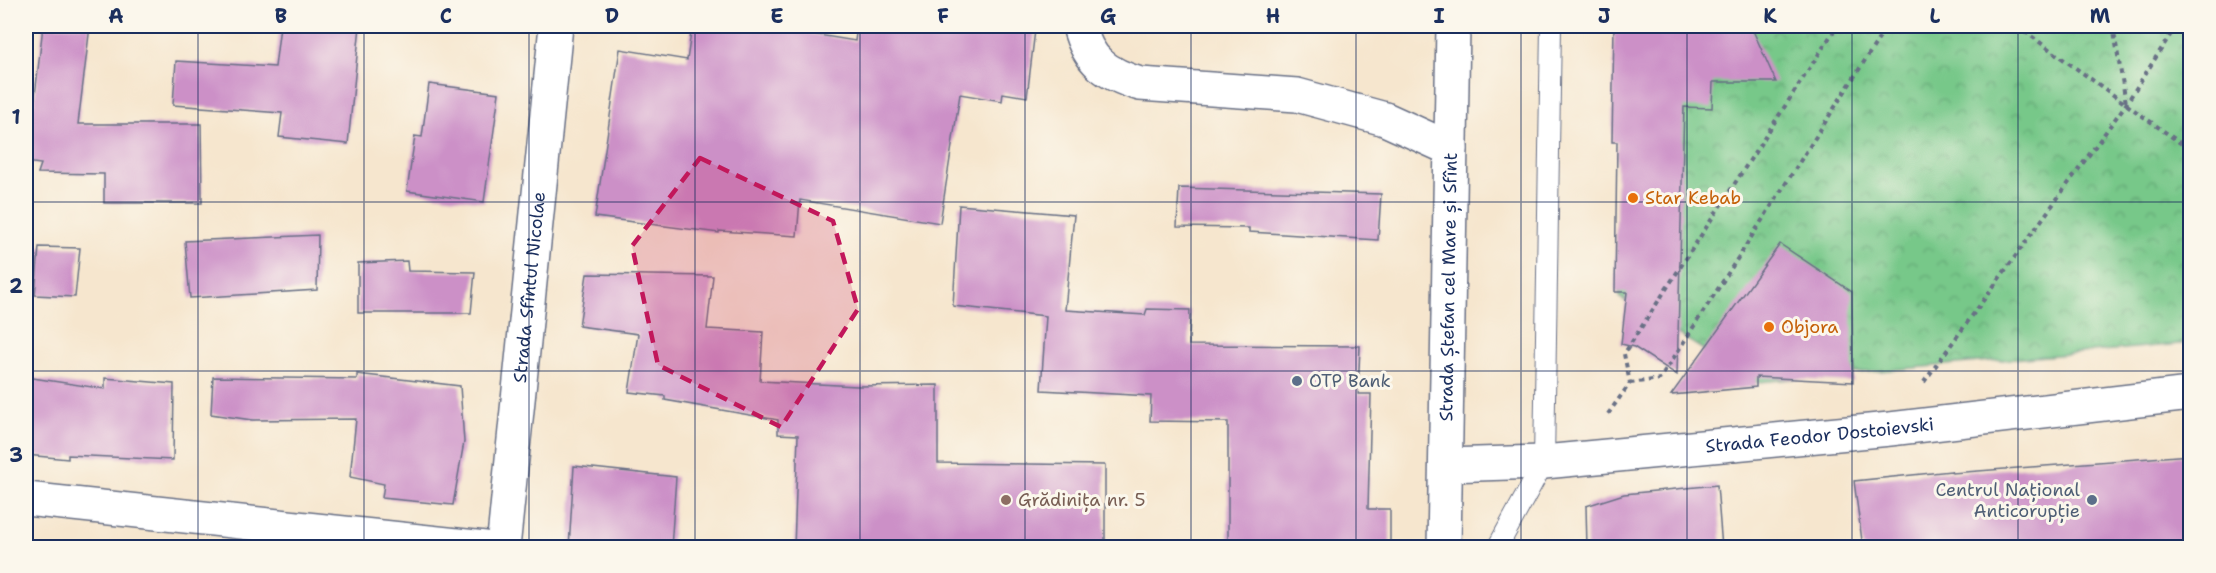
<svg xmlns="http://www.w3.org/2000/svg" width="2216" height="573" font-family="'Shantell Sans',sans-serif">
  <defs>
    <pattern id="park-crowns" width="20" height="18" patternUnits="userSpaceOnUse" patternTransform="scale(1.5)"><rect width="20" height="18" fill="#77c889"/><path d="M2 6a3 3 0 1 1 6 0M12 15a3 3 0 1 1 6 0" fill="none" stroke="#61a373"/></pattern>
  </defs>
  <rect width="100%" height="100%" fill="#fbf7ec"/>
  <filter id="ink" filterUnits="userSpaceOnUse"><feTurbulence type="fractalNoise" baseFrequency=".0167" numOctaves="2"/><feDisplacementMap in="SourceGraphic" scale="12" xChannelSelector="R" yChannelSelector="G"/><feConvolveMatrix kernelMatrix="1 2 1 2 8 2 1 2 1" color-interpolation-filters="sRGB"/></filter>
  <filter id="wash" filterUnits="userSpaceOnUse"><feTurbulence type="fractalNoise" baseFrequency=".008" numOctaves="4" result="noise"/><feDisplacementMap in="SourceGraphic" scale="24" xChannelSelector="R" yChannelSelector="G"/><feGaussianBlur stdDeviation="1.35" result="paint"/><feColorMatrix in="noise" values="0 0 0 0 0 0 0 0 0 0 0 0 0 0 0 0 0 1.4 0 .05"/><feComposite in="paint" operator="in"/></filter>
  <g filter="url(#wash)">
    <rect width="100%" height="100%" fill="#f6e6ce"/>
    <!-- park -->
    <path fill="url(#park-crowns)" stroke="#497c74" stroke-width="1.5" d="M1623 26H2190V343L1715 386 1712 355 1619 297Z"/>
    <g id="blocks">
      <!-- building -->
      <path fill="#cc90c7" d="M43 26H90L78 124H201L202 203H104V174L38 173 41 164 26 162V102L34 104Z
        M280 26H360L348 144 279 137 282 113 173 105 176 61 275 67Z
        M692 26H777L776 28 855 41 857 26H1030V29L1035 30 1027 97 1003 93 1002 101 960 94 940 223 800 200 797 236 719 231V233L595 217 620 49 687 60Z
        M1614 26H1751L1776 82H1713L1712 108 1684 107 1677 375 1634 347 1621 344 1627 292H1615L1617 142H1612Z
        M429 84 499 93 484 202 407 191 415 136 422 137Z
        M1179 188 1381 194 1378 240 1249 232V228L1177 227Z
        M959 205 1074 215 1065 310 1145 315 1147 309 1190 310 1189 345 1360 346 1358 394H1371L1368 509H1390V548H1228V422L1150 421 1151 396 1041 390 1046 316 953 306Z
        M318 235 317 290 190 298 185 241Z
        M1780 244 1852 292 1853 382 1756 377V387L1671 395Z
        M39 247 80 248 75 297 35 295Z
        M407 261 408 271 475 272 471 313H358V263Z
        M587 274 713 276 707 329 763 332 760 381 857 386 938 385V463L1105 465V548H794L798 435 778 434V420L665 400V396L629 392 638 334 579 326Z
        M357 374 460 386 464 442 453 505 382 498 384 484 350 477 356 419 252 420 211 414 213 377 357 379Z
        M26 377 105 389V378L174 384 173 460 68 455V459L26 455Z
        M2190 455V548H1863L1854 481 1951 471 1952 473Z
        M574 466 676 477 671 548H569Z
        M1717 485 1722 548H1587L1586 506 1624 494Z"/>
    </g>
  </g>
  <g filter="url(#ink)">
    <use href="#blocks" fill-opacity="0" stroke="#686f85" stroke-width="1.5"/>
    <g fill="none" stroke-linecap="round" stroke-linejoin="round">
      <!-- service casing -->
      <g stroke="#686f85" stroke-width="22">
        <path id="service" d="M1497 548 1544 462 1551 26"/>
      </g>
      <!-- minor casing -->
      <g stroke="#686f85" stroke-width="36">
        <g id="minor">
          <path d="M1079 26C1088 61 1106 74 1140 84L1297 95 1385 119 1451 149"/>
          <path id="s1" d="M1446 465 1544 462 1890 429 2190 394"/>
          <path d="M26 499 485 548"/>
          <path id="s2" d="M503 548 556 26"/>
        </g>
      </g>
      <!-- primary casing -->
      <g stroke="#686f85" stroke-width="36">
        <g id="primary">
          <path id="s3" d="M1444 548 1453 26"/>
        </g>
      </g>
      <!-- path -->
      <path stroke="#686f85" stroke-width="4" stroke-dasharray="4.5 4.5" stroke-linecap="butt" d="M2017 26 2190 150
        M2113 26 2126 103
        M1924 382 2126 104 2176 26
        M1630 383 1660 379 1887 26
        M1608 414 1630 383 1624 354 1837 26"/>
      <!-- service -->
      <use href="#service" stroke="#fff" stroke-width="20"/>
      <!-- minor -->
      <use href="#minor" stroke="#fff" stroke-width="33"/>
      <!-- primary -->
      <use href="#primary" stroke="#fff" stroke-width="33"/>
    </g>
  </g>
  <!-- marked area -->
  <path fill="#c2185b" fill-opacity="0.2" stroke="#c2185b" stroke-width="4.5" stroke-dasharray="12 8" stroke-linejoin="round" d="M700 158 833 221 858 309 781 427 658 365 632 246Z"/>
  <!-- grid -->
  <path fill="none" stroke="#1b2f5e" stroke-width="1.5" stroke-opacity="0.55" d="M198 26V548M364 26V548M529 26V548M695 26V548M860 26V548M1025 26V548M1191 26V548M1356 26V548M1521 26V548M1687 26V548M1852 26V548M2018 26V548M26 202H2190M26 371H2190"/>
  <!-- markers -->
  <g fill="#e8710a" stroke="#fbf7ec" stroke-width="2">
    <circle cx="1633" cy="198" r="6"/>
    <circle cx="1769" cy="327" r="6"/>
  </g>
  <g fill="#5c6f8a" stroke="#fbf7ec" stroke-width="2">
    <circle cx="1297" cy="381" r="6"/>
    <circle cx="2092" cy="500" r="6"/>
  </g>
  <circle fill="#8d6e63" stroke="#fbf7ec" stroke-width="2" cx="1006" cy="500" r="6"/>
  <g text-anchor="middle" dominant-baseline="central" stroke-width="6" stroke-linejoin="round" paint-order="stroke">
    <!-- food labels -->
    <g font-size="18" fill="#c56008" stroke="#fbf7ec" text-anchor="start">
      <text x="1645" y="198">Star Kebab</text>
      <text x="1781" y="327">Objora</text>
    </g>
    <!-- street labels -->
    <g font-size="18" fill="#1b2f5e" stroke="#fbf7ec">
      <text stroke="none"><textPath href="#s2" startOffset="262">Strada Sfîntul Nicolae</textPath></text>
      <text stroke="none"><textPath href="#s3" startOffset="261">Strada Ștefan cel Mare și Sfînt</textPath></text>
      <text stroke="none"><textPath href="#s1" startOffset="375">Strada Fеodor Dostoievski</textPath></text>
    </g>
    <!-- service labels -->
    <g font-size="18" fill="#4e5e75" stroke="#fbf7ec" text-anchor="start">
      <text x="1309" y="381">OTP Bank</text>
      <text x="2080" y="490" text-anchor="end">Centrul Național<tspan x="2080" dy="21">Anticorupție</tspan></text>
    </g>
    <!-- education labels -->
    <g font-size="18" fill="#785e54" stroke="#fbf7ec" text-anchor="start">
      <text x="1018" y="500">Grădinița nr. 5</text>
    </g>
  </g>
  <!-- margin -->
  <rect width="2216" height="573" fill="none" stroke="#fbf7ec" stroke-width="66"/>
  <rect x="33" y="33" width="2150" height="507" fill="none" stroke="#1b2f5e" stroke-width="2"/>
  <g font-size="20" text-anchor="middle" font-weight="bold" fill="#1b2f5e">
    <text x="116" y="23">A</text>
    <text x="281" y="23">B</text>
    <text x="446" y="23">C</text>
    <text x="612" y="23">D</text>
    <text x="777" y="23">E</text>
    <text x="943" y="23">F</text>
    <text x="1108" y="23">G</text>
    <text x="1273" y="23">H</text>
    <text x="1439" y="23">I</text>
    <text x="1604" y="23">J</text>
    <text x="1770" y="23">K</text>
    <text x="1935" y="23">L</text>
    <text x="2100" y="23">M</text>
    <text x="16" y="124">1</text>
    <text x="16" y="293">2</text>
    <text x="16" y="462">3</text>
  </g>
</svg>
